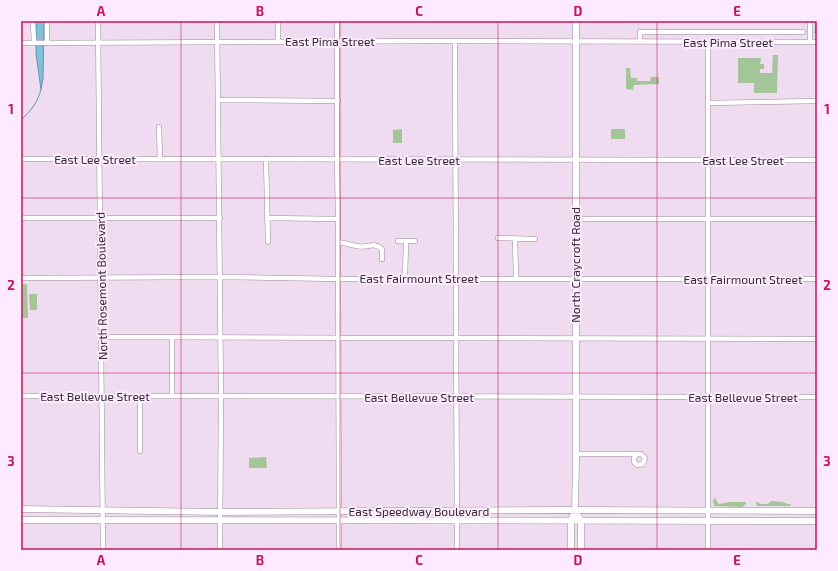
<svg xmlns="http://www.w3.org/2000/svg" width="838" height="571" font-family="'Exo 2',sans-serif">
  <rect width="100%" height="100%" fill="#efdcf1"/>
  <!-- green -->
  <path fill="#a4c499" d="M773 55H778L777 93H754V83H738V58H761L760 64H764V69H760V73H772Z
    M626 68H630L631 78H637V81H650L651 77H659V84L634 85 633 90 626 89Z
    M402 129V143H393V130Z
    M611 129H625V139H611Z
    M21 284H27L28 318H21Z
    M29 294H37V310H30Z
    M266 457 267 468H249V458Z
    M716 497V500L719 504 730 502H746V504L742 507 714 506 713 500Z
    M771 501 783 502 787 504H791L790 506H757L756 502H758L760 504H768Z"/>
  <!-- water -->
  <path fill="#7ec1db" stroke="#6894a9" d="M36 21H44L43 79 41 89 36 54Z"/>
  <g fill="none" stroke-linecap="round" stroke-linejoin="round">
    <!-- stream -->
    <path stroke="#6894a9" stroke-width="1" d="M815 33 816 21
      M21 120C31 111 38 102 41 89"/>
    <!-- minor casing -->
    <g stroke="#9c8a9d" stroke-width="5.5">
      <path id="minor" d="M33 21 34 43
        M47 21V42
        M98 21 103 550
        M217 21 221 396 220 550
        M337 21C338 84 336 146 338 209L339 550
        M455 41 457 550
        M278 42V21
        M640 42V32H803
        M708 42V550
        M810 42V21
        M21 43 447 41 817 42
        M218 100 338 101
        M708 103 817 101
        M159 127 160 159
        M21 159 817 160
        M266 159 268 242
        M21 218H220
        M267 218 338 219
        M575 219H817
        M498 238 535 239
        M515 239 516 278
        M398 241H415
        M338 242C345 243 350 245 357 246 366 249 374 241 382 249V259
        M21 278 220 277 338 279H817
        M405 278 406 241
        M102 337 817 339
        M21 396 817 397
        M172 396V338
        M140 451V396
        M576 454H641L645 458 643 464 637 465 634 462V458L636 455"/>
    </g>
    <!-- major casing -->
    <g stroke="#9c8a9d" stroke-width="7">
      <path id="major" d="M21 509 220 512 570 510 817 511
        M575 510 581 521V550
        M21 520 817 521
        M571 550V521L575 510 576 460V21"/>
    </g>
    <!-- minor -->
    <use href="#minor" stroke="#fff" stroke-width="4.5"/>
    <!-- major -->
    <use href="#major" stroke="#fff" stroke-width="6"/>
  </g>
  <!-- grid -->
  <path fill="none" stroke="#c2185b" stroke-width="1" stroke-opacity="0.55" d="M181 21V550M340 21V550M498 21V550M657 21V550M21 198H817M21 373H817"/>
  <g text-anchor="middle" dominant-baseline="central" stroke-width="4" stroke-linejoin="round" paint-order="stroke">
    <!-- street labels -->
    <g font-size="12" fill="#332c33" stroke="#fdeafe">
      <text x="330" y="41">East Pima Street</text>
      <text x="728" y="42">East Pima Street</text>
      <text x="95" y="159">East Lee Street</text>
      <text x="419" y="160">East Lee Street</text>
      <text x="743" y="160">East Lee Street</text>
      <text transform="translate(575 265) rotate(-90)">North Craycroft Road</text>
      <text x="419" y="278">East Fairmount Street</text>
      <text x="743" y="279">East Fairmount Street</text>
      <text transform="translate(101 286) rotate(-91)">North Rosemont Boulevard</text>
      <text x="95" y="396">East Bellevue Street</text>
      <text x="419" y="397">East Bellevue Street</text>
      <text x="743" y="397">East Bellevue Street</text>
      <text x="419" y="511">East Speedway Boulevard</text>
    </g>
  </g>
  <!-- border -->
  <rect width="838" height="571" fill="none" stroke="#fdeafe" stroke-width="44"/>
  <rect x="22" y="22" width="794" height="527" fill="none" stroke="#c2185b" stroke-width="1.5"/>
  <g font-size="13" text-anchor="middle" font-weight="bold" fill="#c2185b">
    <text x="101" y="16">A</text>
    <text x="260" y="16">B</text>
    <text x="419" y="16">C</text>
    <text x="578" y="16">D</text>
    <text x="737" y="16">E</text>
    <text x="11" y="114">1</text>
    <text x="827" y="114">1</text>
    <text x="11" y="290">2</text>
    <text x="827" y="290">2</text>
    <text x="11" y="466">3</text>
    <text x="827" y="466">3</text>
    <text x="101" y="565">A</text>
    <text x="260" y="565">B</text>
    <text x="419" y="565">C</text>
    <text x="578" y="565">D</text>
    <text x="737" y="565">E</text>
  </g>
</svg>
